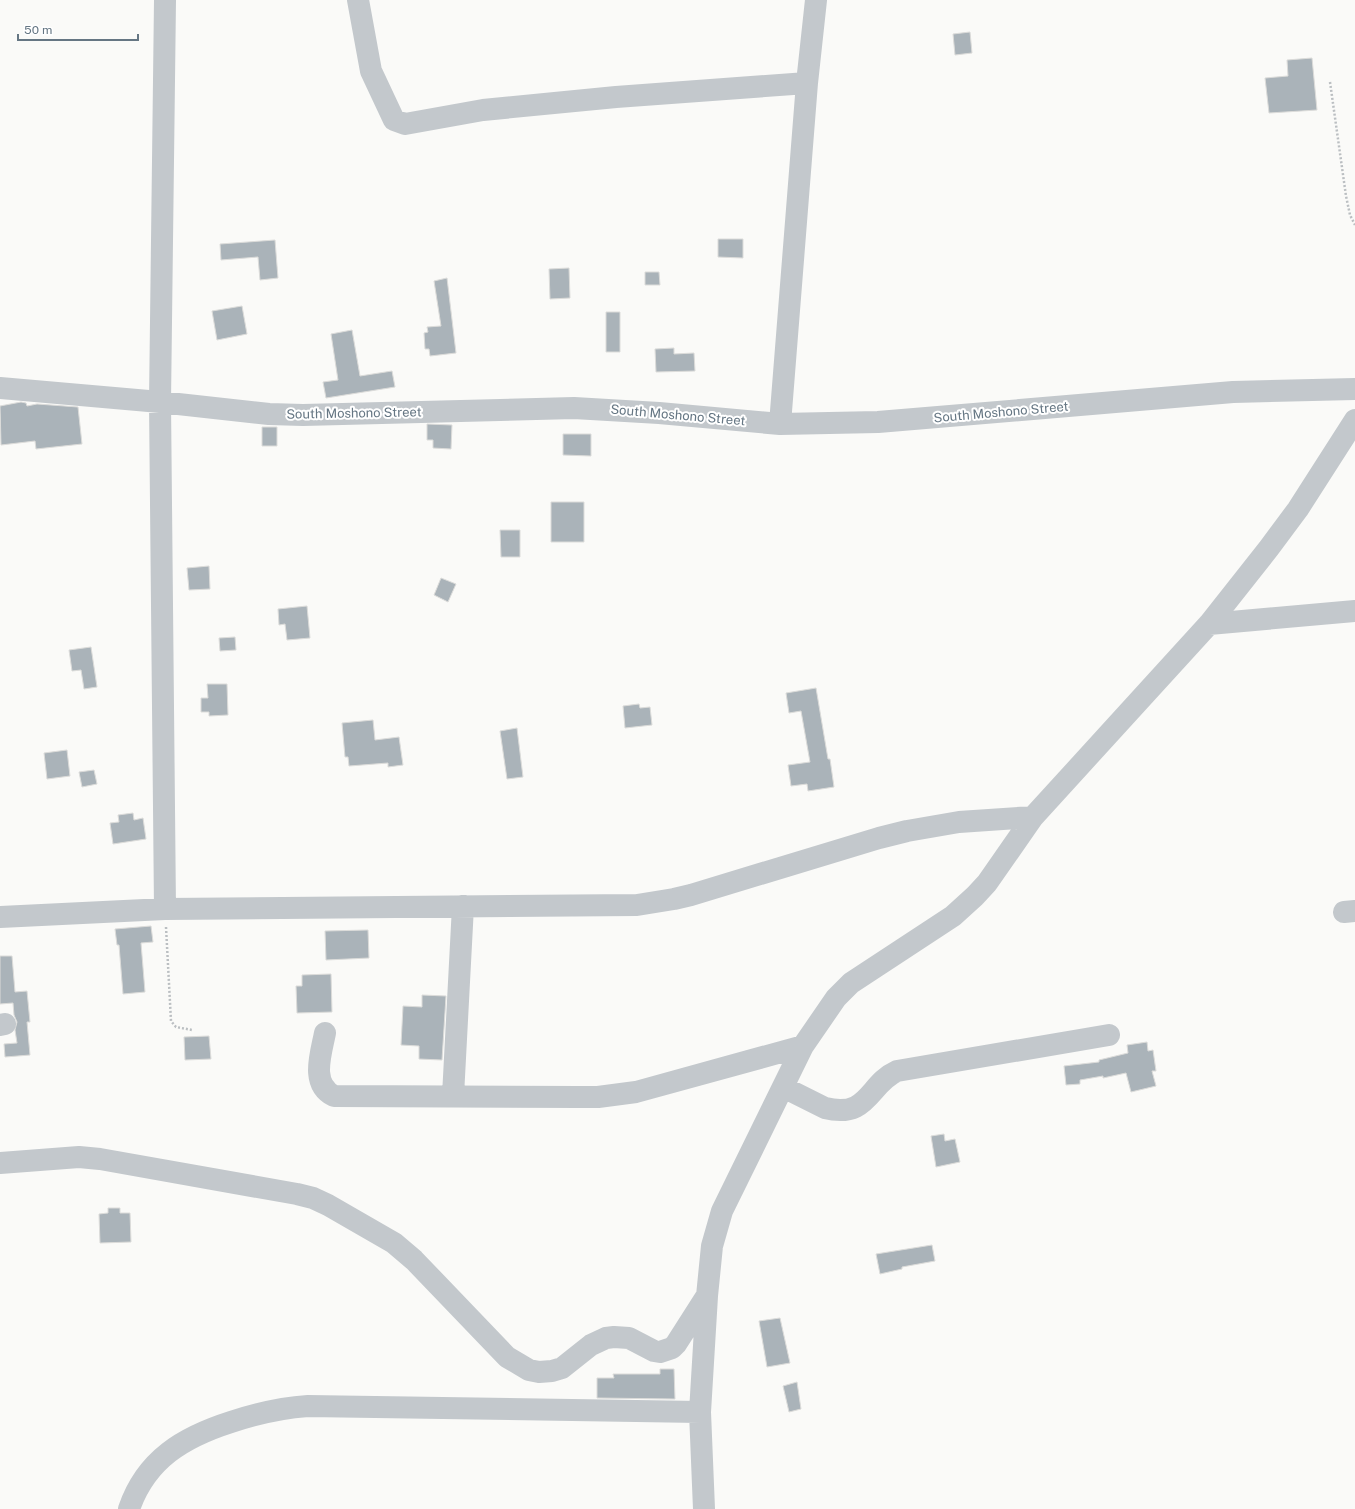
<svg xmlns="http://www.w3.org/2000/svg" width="1355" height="1509" font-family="'Public Sans',sans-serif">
  <rect width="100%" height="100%" fill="#fafaf8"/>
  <!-- building -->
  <path fill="#aab3b9" stroke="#dcdcda" d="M970 32 972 53 955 55 953 34Z
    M1312 58 1317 110 1269 113 1265 78 1288 76 1287 60Z
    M718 239H743V258L718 257Z
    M275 240 278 278 260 280 258 257 221 260 220 244Z
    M569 268 570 298 550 299 549 269Z
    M645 272H659L660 285H645Z
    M447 278 456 353 430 356 429 349H425L424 333 428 332 427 327 441 326 434 281Z
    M242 306 247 334 217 340 212 311Z
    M606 312H620V352H606Z
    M352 330 360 376 392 371 395 387 326 398 323 382 338 380 331 334Z
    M674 348V354L694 353 695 371 656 372 655 349Z
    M21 402 26 403 27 406 37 404 78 407 82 444 36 449 35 441 1 445 0 406Z
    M427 424 452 425 451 449 433 448V440H427Z
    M262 427H277V446H262Z
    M563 434H591V456L563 455Z
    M551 502H584V542H551Z
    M500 530H520V557H501Z
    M209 566 210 589 189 590 187 568Z
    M441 578 456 584 448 602 434 595Z
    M307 606 310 638 287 640 285 624 279 625 278 609Z
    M235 637 236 650 220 651 219 638Z
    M91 647 97 687 84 689 81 670 72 671 69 650Z
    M207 684H227L228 715 209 716V712H201V698H208Z
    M816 688 828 759H830L834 787 808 791 807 784 791 786 788 765 810 762 801 711 789 713 786 693Z
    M639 704 640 708 650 707 652 725 625 728 623 706Z
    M373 720 375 740 399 737 403 765 388 767V763L349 766 348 757H345L342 723Z
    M517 728 523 777 507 779 500 731Z
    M67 750 70 776 47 779 44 753Z
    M94 770 97 784 82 787 79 772Z
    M133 813 134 820 143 818 146 839 113 844 110 823 119 822 118 815Z
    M151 926 153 942 141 943 145 992 123 994 119 945H117L115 929Z
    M368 930 369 958 326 960 325 931Z
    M0 956H12L15 992 27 991 30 1022H27L30 1055 5 1057 4 1044 17 1043 15 1030 17 1022 14 1015 13 1003 0 1004Z
    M331 974 332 1012 297 1013 296 986H302V975Z
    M422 995 446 996 442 1060 419 1059V1046L401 1045 403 1006 422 1007Z
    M209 1036 211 1059 185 1060 184 1037Z
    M1147 1042 1148 1051 1153 1050 1156 1071H1152L1156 1086 1131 1092 1126 1073 1103 1078V1076L1080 1080V1084L1066 1085 1064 1066 1099 1062V1060L1128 1053 1127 1045Z
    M944 1134 945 1141 955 1139 960 1162 936 1167 931 1136Z
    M108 1208H120V1213H130L131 1242 100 1243 99 1214 108 1213Z
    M932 1245 935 1261 902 1267V1269L880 1274 876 1254Z
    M780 1318 790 1363 767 1367 759 1321Z
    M660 1369H674L675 1399 597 1398V1378H614L613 1374H660Z
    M797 1382 801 1409 789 1412 783 1386Z"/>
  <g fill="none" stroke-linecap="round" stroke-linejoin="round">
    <!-- path -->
    <path stroke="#bbbfc2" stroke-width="2.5" stroke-dasharray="2 2" stroke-linecap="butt" d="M1330 82 1346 196 1350 215 1355 225
      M166 927 171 1021 176 1027 192 1030"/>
    <!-- minor -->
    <path stroke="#c3c8cc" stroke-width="22" d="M358 0 371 71 394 120 405 124 483 110 616 97 807 83
      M0 388 160 402 269 414 303 415 574 408 659 413 780 424 878 422 1233 392 1355 389
      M780 424 807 83 816 0
      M1209 624 1355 611
      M165 909 160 402 165 0
      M1344 912 1355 911
      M0 917 165 909 637 905 674 899 691 895 879 838 907 831 959 822 1033 817
      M0 1025 5 1024
      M325 1033C321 1054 310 1084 334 1096L579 1097H598L636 1092 803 1046
      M783 1087 825 1108C869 1119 868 1084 897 1071L1109 1035
      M453 1096 463 906
      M0 1163 79 1157 100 1159 297 1194 313 1198 328 1205 394 1243 414 1260 507 1357 529 1370 539 1372 552 1371 562 1368 591 1345 606 1338 614 1337 629 1338 654 1351 660 1352 672 1348 676 1344 706 1297
      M129 1509C146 1459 184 1437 231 1422 258 1413 280 1408 308 1406L700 1412
      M704 1509 700 1412 707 1296 712 1246 722 1211 803 1046 836 998 851 983 953 916 975 896 987 883 1033 817 1209 624 1269 548 1298 509 1355 420"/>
  </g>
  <g text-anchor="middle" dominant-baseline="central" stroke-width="4" stroke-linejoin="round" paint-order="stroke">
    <!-- street labels -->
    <g font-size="13" fill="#657683" stroke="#fff">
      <text transform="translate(1001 412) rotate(-5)">South Moshono Street</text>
      <text transform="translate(354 413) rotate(-1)">South Moshono Street</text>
      <text transform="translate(678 415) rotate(5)">South Moshono Street</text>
    </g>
  </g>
  <!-- scale -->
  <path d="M18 34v6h120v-6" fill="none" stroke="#657683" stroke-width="2"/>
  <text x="24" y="34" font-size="12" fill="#657683" stroke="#ffffff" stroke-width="3" paint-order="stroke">50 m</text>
</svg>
